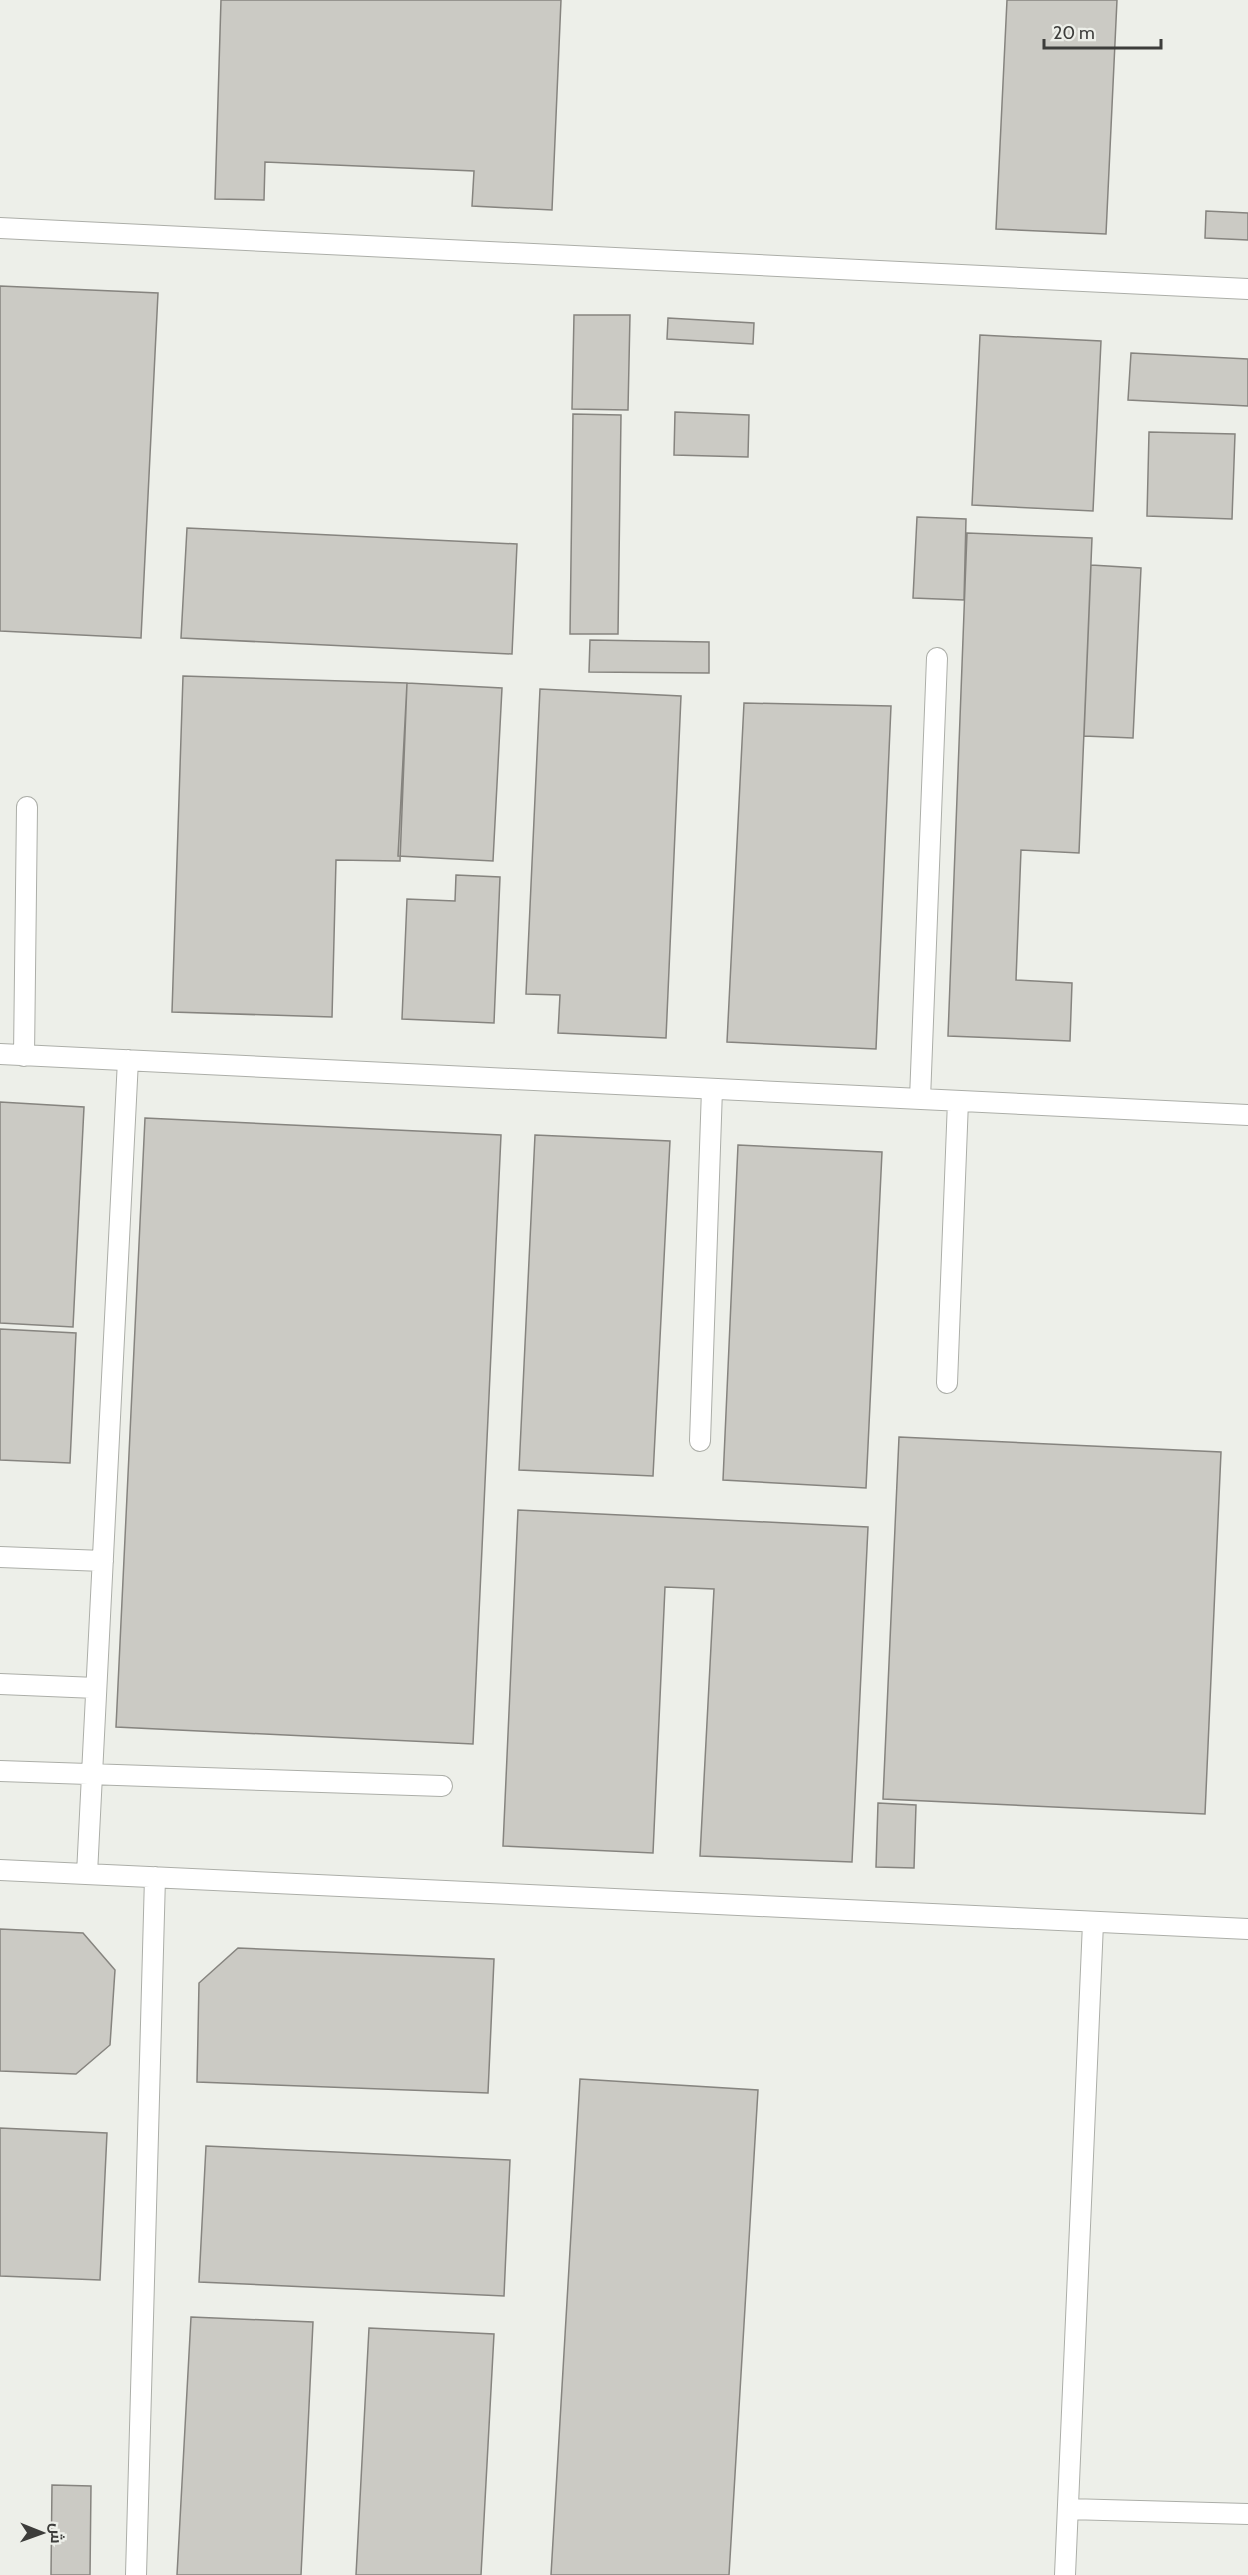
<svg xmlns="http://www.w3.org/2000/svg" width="1248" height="2575" font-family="Cabin,Cairo,sans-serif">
  <rect width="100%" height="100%" fill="#edefe9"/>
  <!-- building -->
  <path fill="#cbcac4" stroke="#86847f" stroke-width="1.5" d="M221 0H561L552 210 472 206 474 171 265 162 264 200 215 199Z
    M1007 0H1117L1106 234 996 229Z
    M1206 211 1248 213V240L1205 238Z
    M0 286 158 293 141 638 0 631Z
    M574 315H630L628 410 572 409Z
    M668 318 754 323 753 344 667 339Z
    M980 335 1101 341 1093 511 972 505Z
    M1131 353 1248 359V406L1128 400Z
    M675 412 749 415 748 457 674 455Z
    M573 414 621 415 618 634H570Z
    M1149 432 1235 434 1232 519 1147 516Z
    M917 517 966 519 964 600 913 598Z
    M187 528 517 544 512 654 181 638Z
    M967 533 1092 538 1079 853 1021 850 1016 980 1072 983 1070 1041 948 1036Z
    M1091 565 1141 568 1133 738 1084 736Z
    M590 640 709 642V673L589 672Z
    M183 676 407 683 400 861 336 860 332 1017 172 1012Z
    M407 683 502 688 493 861 398 856Z
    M540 689 681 696 666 1038 558 1033 560 995 526 994Z
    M744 703 891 706 876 1049 727 1042Z
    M456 875 500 877 494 1023 402 1019 407 899 455 901Z
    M0 1102 84 1107 73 1327 0 1323Z
    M145 1118 501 1135 473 1744 116 1727Z
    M535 1135 670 1141 653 1476 519 1470Z
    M738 1145 882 1152 866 1488 723 1480Z
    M0 1329 76 1333 70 1463 0 1460Z
    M899 1437 1221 1452 1205 1814 883 1799Z
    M518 1510 868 1527 852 1862 700 1856 714 1589 665 1587 653 1853 503 1846Z
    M878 1803 916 1805 914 1868 876 1867Z
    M0 1929 83 1933 115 1970 110 2045 76 2074 0 2071Z
    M238 1948 494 1959 488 2093 197 2082 199 1983Z
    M580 2079 758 2090 729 2575H551Z
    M0 2128 107 2133 100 2280 0 2276Z
    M206 2146 510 2160 504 2296 199 2282Z
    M191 2317 313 2322 301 2575H177Z
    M369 2328 494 2334 481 2575H356Z
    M52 2485 91 2486 90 2575H51Z"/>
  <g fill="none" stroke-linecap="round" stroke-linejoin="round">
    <!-- service casing -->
    <g stroke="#acaea8" stroke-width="22">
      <path id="service" d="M0 228 1248 289
        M0 1054 1248 1115
        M24 1056 27 807
        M920 1099 937 658
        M947 1383 958 1101
        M700 1441 712 1089
        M0 1557 103 1561
        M0 1684 96 1688
        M0 1771 442 1786
        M0 1870 1248 1929
        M87 1874 128 1060
        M1068 2509 1248 2514
        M136 2575 155 1877
        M1065 2575 1093 1923"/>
    </g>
    <!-- service -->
    <use href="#service" stroke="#fff" stroke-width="20"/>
  </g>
  <!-- north arrow -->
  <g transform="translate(42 2533) rotate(91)" stroke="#edefe9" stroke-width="4.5" paint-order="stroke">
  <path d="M0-4.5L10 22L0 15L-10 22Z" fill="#3d3d3b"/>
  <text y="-9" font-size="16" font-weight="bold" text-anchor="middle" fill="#3d3d3b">ش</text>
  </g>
  <!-- scale -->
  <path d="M1044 39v9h117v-9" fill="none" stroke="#3d3d3b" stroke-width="3"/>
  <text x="1053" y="39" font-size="18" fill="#3d3d3b" stroke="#edefe9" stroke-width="4.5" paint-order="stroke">20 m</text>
</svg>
